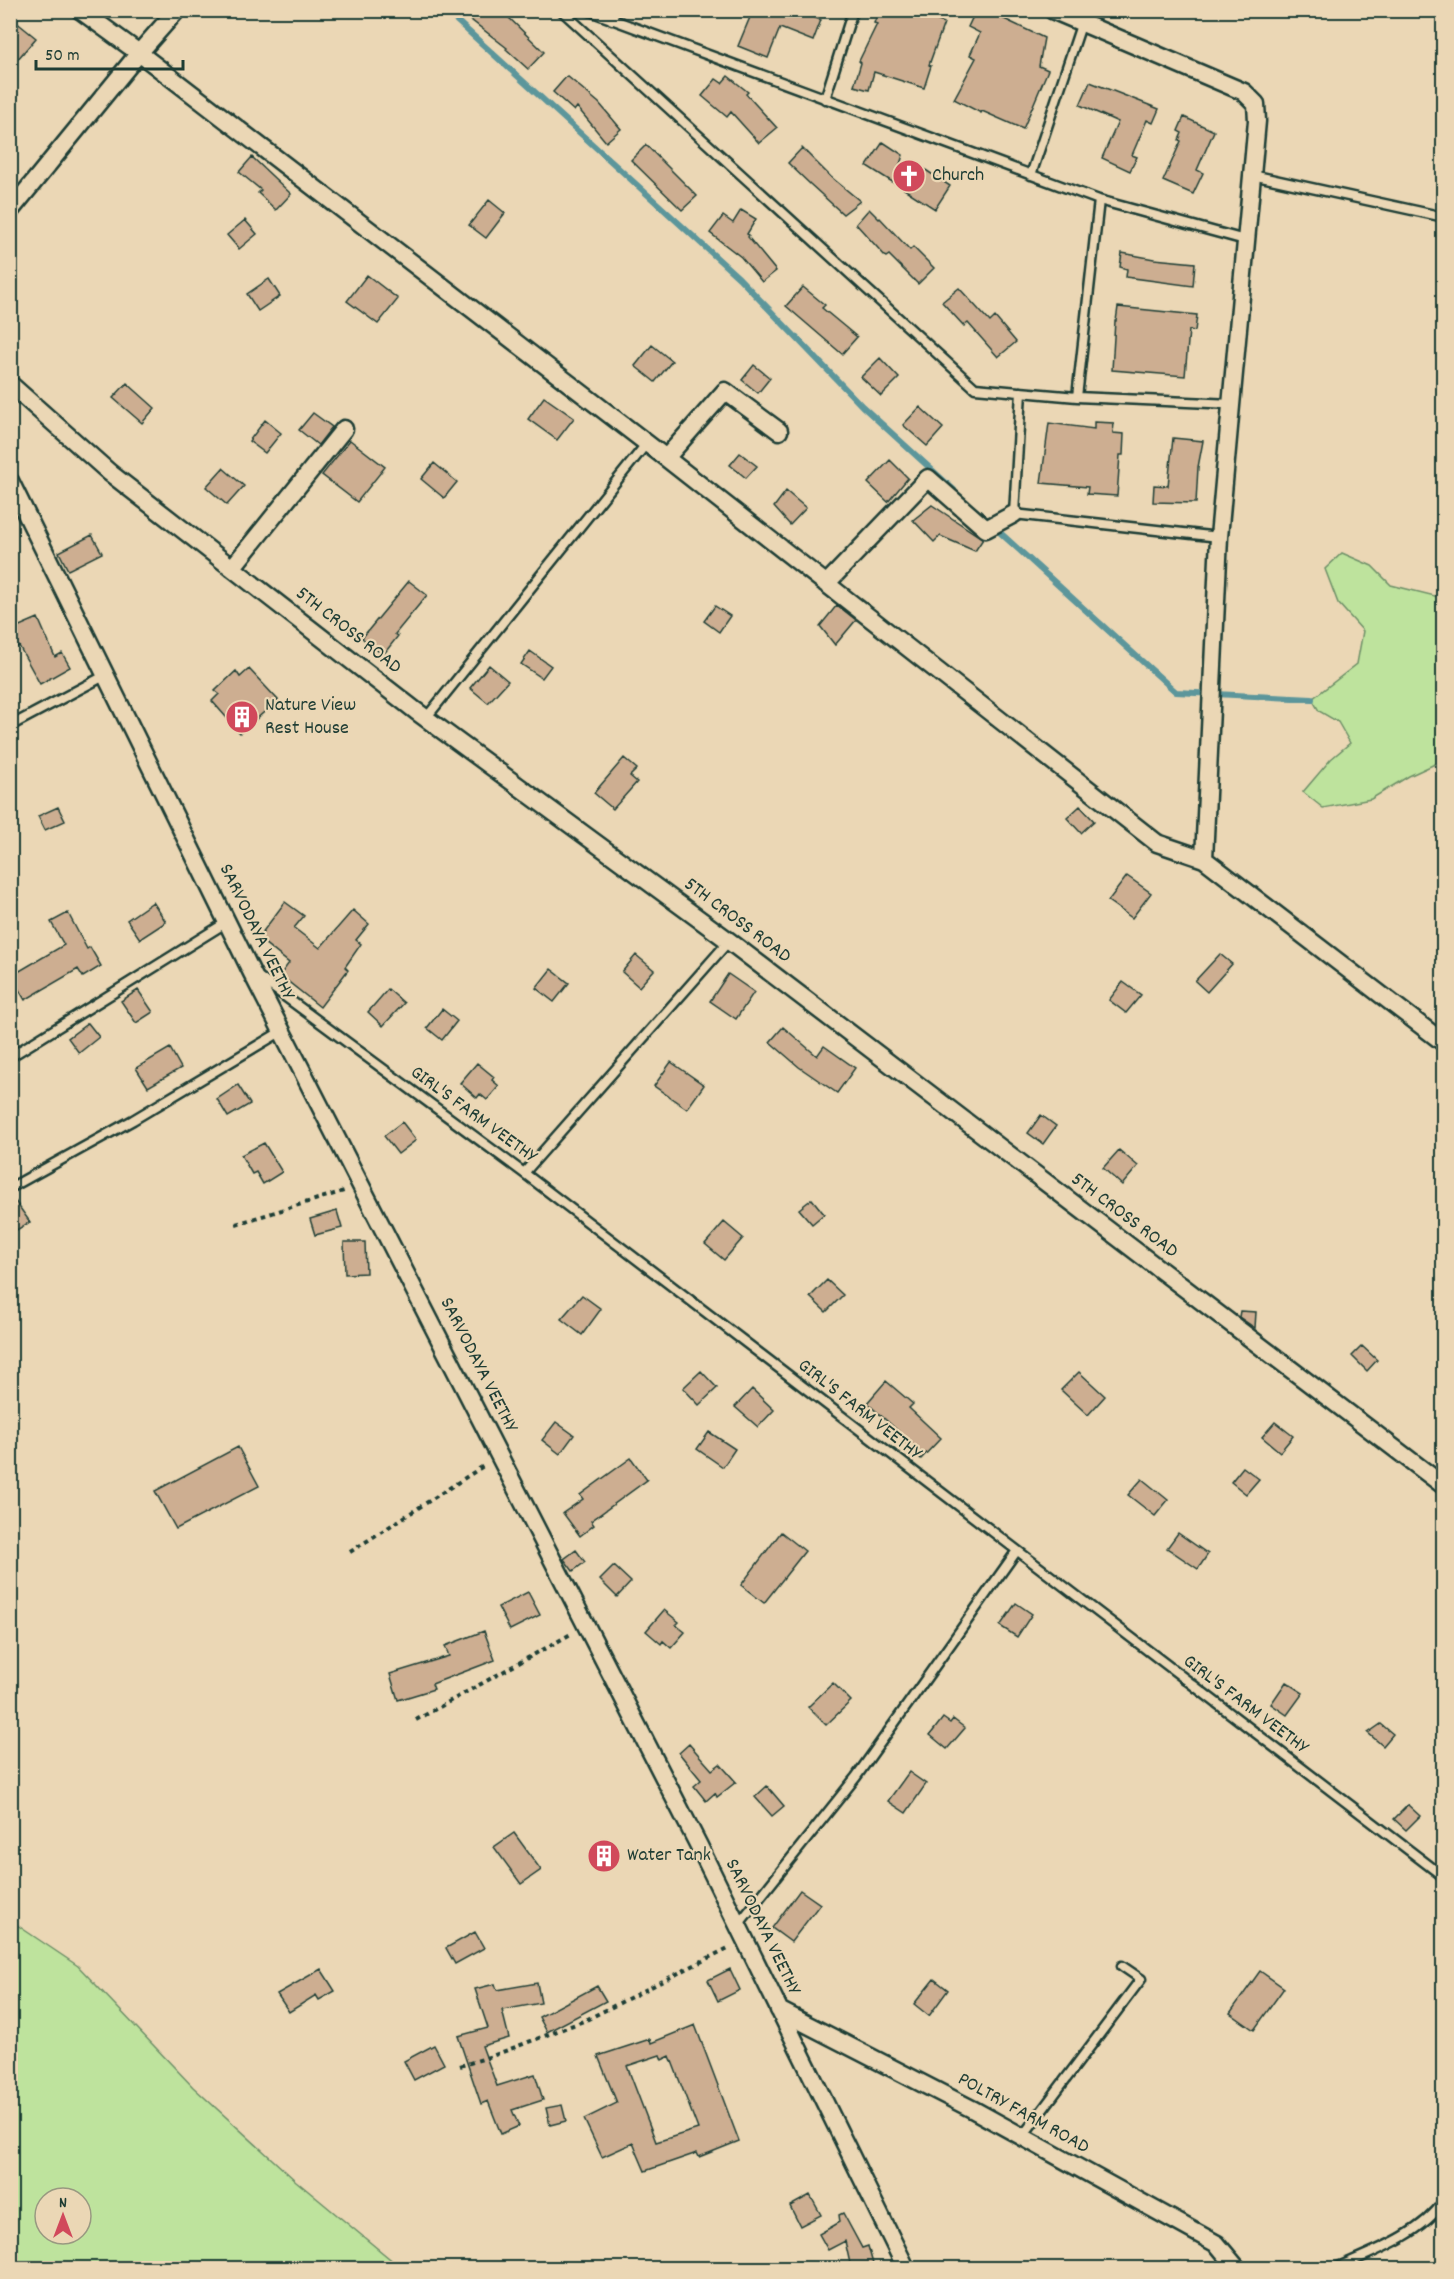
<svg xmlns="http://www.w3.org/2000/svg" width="1454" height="2279" font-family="Dekko,sans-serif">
  <rect width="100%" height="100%" fill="#ebd7b5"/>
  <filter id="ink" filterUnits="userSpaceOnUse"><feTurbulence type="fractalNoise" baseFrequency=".0167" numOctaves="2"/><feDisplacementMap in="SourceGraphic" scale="12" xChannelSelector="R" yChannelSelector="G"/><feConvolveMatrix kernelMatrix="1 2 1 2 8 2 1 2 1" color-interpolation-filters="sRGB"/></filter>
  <g filter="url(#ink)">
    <!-- green -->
    <path fill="#bee39d" stroke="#6e9068" stroke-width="1.5" fill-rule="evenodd" d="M1342 553 1372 566 1391 585 1443 598V772L1435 764 1409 776 1371 799 1323 808 1303 792 1331 759 1350 743 1338 722 1319 711 1312 699 1357 664 1363 631 1338 603 1325 569Z
      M11 1921 78 1966 193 2087 296 2181 401 2268H11ZM45 2198H81V2234H45Z"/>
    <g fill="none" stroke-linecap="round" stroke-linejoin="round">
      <!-- stream -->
      <path stroke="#5b969b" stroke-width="6" d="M445 10 739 278 862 406 954 490
        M995 528 1176 692 1312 699"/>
    </g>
    <!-- building -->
    <path fill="#cdae91" stroke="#1f3d34" stroke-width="1.5" fill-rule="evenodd" d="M478 10H501L544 52 528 69 506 49 507 48 471 20Z
      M753 10H795L821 20 813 41 780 28 768 58 738 46Z
      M879 10H941L936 20 944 23 929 65 931 66 924 88 874 72 869 90 854 86 861 63 859 61 877 24 874 23Z
      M976 10H982L1002 18 1044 38 1039 66 1048 70 1023 129 982 111 981 113 954 99 976 58 970 55 980 33 968 27Z
      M10 17 36 38 10 68Z
      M567 76 599 103 621 129 606 142 577 107 574 111 553 92Z
      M728 76 748 92 746 94 777 128 759 143 731 112 727 117 702 96 716 79 722 83Z
      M1090 82 1159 109 1153 123 1147 120 1132 155 1137 157 1130 171 1102 158 1118 122 1080 105Z
      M1184 117 1214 131 1197 170 1203 173 1193 194 1163 181 1181 141 1179 140 1182 133 1178 131Z
      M883 142 903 155 894 183 867 166Z
      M646 145 697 196 682 210 631 160Z
      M802 148 831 177 860 201 843 214 810 184 788 163Z
      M252 157 291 194 276 210 258 193 261 190 239 172Z
      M918 165 950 186 935 209 904 189Z
      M489 200 505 213 486 238 469 225Z
      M869 209 879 219 880 218 910 250 913 247 934 268 918 284 889 255 886 257 856 224Z
      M741 210 756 219 747 234 749 235 748 237 776 271 762 282 741 257 710 233 723 216 733 223Z
      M245 220 257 234 239 249 227 235Z
      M1122 253 1154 259 1195 263 1193 286 1126 277 1127 269 1120 267Z
      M367 275 398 299 378 324 347 301Z
      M269 279 280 296 258 311 247 294Z
      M803 287 825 305 822 308 857 337 842 354 786 306Z
      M959 288 990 322 995 317 1016 342 998 357 968 323 964 326 942 302Z
      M1118 307 1197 315 1195 331 1189 330 1185 376 1112 370 1115 321H1116Z
      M652 345 672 361 655 382 635 366Z
      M880 358 899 378 881 396 861 377Z
      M754 365 770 378 758 393 742 380Z
      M127 383 155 408 142 423 113 398Z
      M544 397 574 418 557 440 528 419Z
      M920 407 943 428 927 446 903 425Z
      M313 413 332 427 318 445 299 430Z
      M265 420 281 433 265 453 249 441Z
      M1094 422 1114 423 1113 433 1124 434 1123 455H1120L1117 496 1087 494 1088 487 1041 483 1049 423 1094 429Z
      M1173 438 1203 441 1198 467 1196 503 1153 502 1154 485 1168 486Z
      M350 440 385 467 357 502 322 475Z
      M740 453 757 466 746 478 730 465Z
      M890 460 908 478 888 502 868 483Z
      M434 463 457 482 444 498 421 479Z
      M223 468 244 486 227 505 206 487Z
      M786 491 806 508 790 525 774 507Z
      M932 505 983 539 975 551 940 536 934 542 913 520Z
      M92 535 102 553 68 570 59 552Z
      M409 581 427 595 395 634 398 636 383 655 362 638Z
      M837 605 856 620 835 645 820 626Z
      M715 606 730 616 719 632 704 621Z
      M38 618 55 657 62 653 70 667 40 684 19 646 10 650V630Z
      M530 651 551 666 542 678 521 664Z
      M489 665 508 681 488 703 470 688Z
      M249 669 278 700 240 733 212 701 219 694 215 691 236 671 240 677Z
      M624 758 637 769 630 776 637 782 613 809 594 793Z
      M1080 806 1094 821 1081 833 1067 818Z
      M58 807 65 821 45 830 38 816Z
      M1127 876 1151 893 1132 918 1108 901Z
      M153 902 166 922 140 939 127 920Z
      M285 902 304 916 294 928 320 948 353 910 369 924 356 940 361 944 345 967 348 970 320 1007 280 975 289 963 258 938Z
      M68 913 87 949 90 947 101 966 83 977 78 969 25 1000 11 976 64 945 51 922Z
      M1220 954 1232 964 1207 992 1195 981Z
      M636 955 654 970 639 987 622 972Z
      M551 969 569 983 554 1002 536 988Z
      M728 974 754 992 736 1019 710 1001Z
      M1123 982 1141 995 1126 1013 1109 1000Z
      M388 989 404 1003 383 1026 368 1012Z
      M138 990 153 1012 136 1023 121 1001Z
      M442 1009 457 1021 442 1040 427 1028Z
      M88 1023 99 1037 79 1053 68 1038Z
      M783 1027 817 1056 824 1046 855 1068 837 1093 799 1067 770 1042Z
      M170 1048 181 1068 148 1087 136 1068Z
      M671 1062 704 1085 687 1109 654 1086Z
      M477 1063 494 1077 492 1080 499 1086 487 1100 480 1094 477 1098 460 1083Z
      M238 1085 250 1104 228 1117 217 1099Z
      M1041 1115 1056 1126 1043 1144 1028 1133Z
      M402 1122 416 1140 398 1154 384 1136Z
      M264 1143 282 1172 263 1184 256 1172 252 1174 241 1155Z
      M1119 1150 1138 1166 1122 1185 1103 1168Z
      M10 1194 30 1222 10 1234Z
      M812 1199 824 1214 812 1224 799 1209Z
      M337 1211 342 1228 315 1235 310 1219Z
      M724 1222 743 1238 724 1260 705 1244Z
      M344 1242H365L366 1273 345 1274Z
      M827 1280 843 1295 826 1312 810 1297Z
      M582 1295 601 1309 582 1335 561 1319Z
      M1240 1311 1256 1312 1255 1328 1239 1317Z
      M1362 1346 1377 1360 1367 1371 1352 1356Z
      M701 1371 717 1388 699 1405 683 1388Z
      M1079 1372 1105 1396 1088 1415 1061 1390Z
      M886 1381 913 1404 909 1408 941 1438 921 1459 905 1443 908 1440 867 1403Z
      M752 1389 774 1410 758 1427 735 1407Z
      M556 1422 574 1435 560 1454 542 1440Z
      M1275 1422 1293 1436 1280 1452 1262 1437Z
      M709 1432 735 1449 723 1467 697 1449Z
      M238 1447 259 1486 176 1529 155 1491Z
      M631 1458 647 1480 591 1521 594 1525 580 1536 563 1513 583 1499 580 1495Z
      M1243 1467 1259 1479 1246 1494 1231 1482Z
      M1142 1479 1168 1500 1155 1516 1128 1495Z
      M781 1532 805 1551 764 1603 741 1585Z
      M1178 1533 1208 1554 1198 1569 1167 1548Z
      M576 1550 585 1562 573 1571 564 1559Z
      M614 1566 631 1582 617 1597 600 1580Z
      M528 1592 540 1615 510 1630 498 1607Z
      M1016 1603 1032 1614 1017 1637 1000 1626Z
      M664 1610 679 1622 676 1625 685 1632 671 1648 663 1641 661 1644 646 1631Z
      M484 1631 495 1660 432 1684 434 1689 398 1700 390 1674 449 1656 445 1646Z
      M1286 1682 1303 1693 1287 1715 1271 1704Z
      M833 1683 851 1701 826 1725 808 1707Z
      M943 1718 950 1723 953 1719 965 1728 947 1749 930 1735Z
      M1381 1724 1393 1734 1383 1746 1368 1733Z
      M689 1744 712 1770 720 1764 736 1782 717 1797 715 1793 706 1801 694 1786 701 1780 679 1753Z
      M909 1772 926 1784 906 1813 888 1801Z
      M767 1786 784 1806 772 1816 755 1797Z
      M1408 1805 1420 1816 1406 1830 1394 1819Z
      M514 1833 541 1870 521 1884 494 1847Z
      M608 1844 616 1859 600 1867 593 1852Z
      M800 1890 820 1904 791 1942 772 1928Z
      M475 1932 484 1948 455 1964 446 1948Z
      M321 1969 335 1991 319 2000 316 1995 289 2012 277 1994Z
      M730 1969 740 1990 718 2001 708 1980Z
      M1260 1971 1284 1988 1254 2030 1230 2013Z
      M934 1979 948 1990 929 2016 914 2004Z
      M537 1983 541 2003 502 2010 509 2038 482 2046 497 2086 535 2074 543 2100 512 2110 519 2126 501 2134 488 2101 481 2104 458 2036 488 2028 475 1989 495 1984 497 1990Z
      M597 1986 606 2001 547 2032 539 2017Z
      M695 2025 739 2141 699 2157 697 2153 645 2171 633 2143 602 2157 584 2119 617 2103 598 2056 650 2039 651 2043ZM660 2055 662 2060 670 2056 698 2129 656 2142 627 2066Z
      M434 2045 444 2064 414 2080 404 2061Z
      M562 2105 566 2121 550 2125 546 2108Z
      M810 2195 821 2215 800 2226 790 2206Z
      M843 2213 862 2248 868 2246 873 2264 860 2268H851L845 2241 828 2250 819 2234 840 2222 839 2215Z"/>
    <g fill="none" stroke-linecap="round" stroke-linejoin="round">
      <!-- lane casing -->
      <g stroke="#1f3d34" stroke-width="13">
        <path id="lane" d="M561 10 975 388 1077 397 1232 404
          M587 10 1099 200 1245 240
          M612 20 615 10
          M825 99 853 10
          M1031 175 1082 22
          M1252 175 1444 217
          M1021 392 1014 514 1219 537
          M1077 397 1099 200
          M426 718 647 443
          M10 726 106 675
          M260 978 524 1173 1444 1877
          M10 1057 227 922
          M524 1173 729 941
          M10 1188 133 1120 282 1031
          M738 1925 856 1777 1016 1552
          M1022 2137 1141 1979 1122 1966
          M1336 2268C1372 2252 1421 2235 1444 2201"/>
      </g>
      <!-- street casing -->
      <g stroke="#1f3d34" stroke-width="21">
        <path id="street" d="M177 10 139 53 666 458 1157 843 1204 859 1444 1043
          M1052 10 1244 92 1256 104 1257 121 1219 537 1204 859
          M10 211 139 53 80 10
          M10 384 110 473 416 711 729 941 1444 1486
          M666 458 725 391 779 431
          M10 481 252 973 699 1846 906 2268
          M232 568 344 429
          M826 584 928 478 986 529 1014 514
          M779 2010 972 2109 1217 2244 1237 2268"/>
      </g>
      <!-- path -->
      <path stroke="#1f3d34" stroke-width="4" stroke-dasharray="4.5 4.5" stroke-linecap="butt" d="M236 1224 344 1191
        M350 1552 485 1465
        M416 1720 571 1634
        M460 2066 492 2056 586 2020 730 1947"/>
      <!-- lane -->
      <use href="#lane" stroke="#ebd7b5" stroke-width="8"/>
      <!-- street -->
      <use href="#street" stroke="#ebd7b5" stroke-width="16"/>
    </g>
  </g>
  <!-- icons -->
  <defs>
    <g id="church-disc" transform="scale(1.725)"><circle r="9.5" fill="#d1495b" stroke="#ebd7b5"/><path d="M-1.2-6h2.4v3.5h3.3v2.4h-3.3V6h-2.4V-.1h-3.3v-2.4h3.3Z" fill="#fff"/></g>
    <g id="building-disc" transform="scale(1.725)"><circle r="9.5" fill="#d1495b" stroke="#ebd7b5"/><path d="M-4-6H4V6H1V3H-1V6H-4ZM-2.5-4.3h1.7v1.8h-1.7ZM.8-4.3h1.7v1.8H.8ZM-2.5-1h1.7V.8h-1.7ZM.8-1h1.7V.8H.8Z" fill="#fff"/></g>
  </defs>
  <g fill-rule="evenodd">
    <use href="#church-disc" x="909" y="176"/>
    <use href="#building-disc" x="242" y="717"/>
    <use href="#building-disc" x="604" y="1856"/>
  </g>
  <g text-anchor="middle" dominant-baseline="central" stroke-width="4.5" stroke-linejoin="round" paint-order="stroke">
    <!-- poi labels -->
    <g font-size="20" fill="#1f3d34" stroke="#ebd7b5" text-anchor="start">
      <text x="932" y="176">Church</text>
      <text x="265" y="706">Nature View<tspan x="265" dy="23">Rest House</tspan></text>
      <text x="627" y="1856">Water Tank</text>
    </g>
    <!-- street labels -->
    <g font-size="20" fill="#1f3d34" stroke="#ebd7b5">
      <text transform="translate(348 631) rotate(38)">5TH CROSS ROAD</text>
      <text transform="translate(737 921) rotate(37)">5TH CROSS ROAD</text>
      <text transform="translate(256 932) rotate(64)">SARVODAYA VEETHY</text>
      <text transform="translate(473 1115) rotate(36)">GIRL'S FARM VEETHY</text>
      <text transform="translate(1124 1216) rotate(37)">5TH CROSS ROAD</text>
      <text transform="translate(478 1365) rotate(63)">SARVODAYA VEETHY</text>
      <text transform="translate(859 1410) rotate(38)">GIRL'S FARM VEETHY</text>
      <text transform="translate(1245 1705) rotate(37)">GIRL'S FARM VEETHY</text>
      <text transform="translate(762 1927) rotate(64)">SARVODAYA VEETHY</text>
      <text transform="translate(1023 2114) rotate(29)">POLTRY FARM ROAD</text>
    </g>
  </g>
  <!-- margin -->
  <rect width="1454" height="2279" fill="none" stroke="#ebd7b5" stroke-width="36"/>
  <rect x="18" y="18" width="1418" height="2243" fill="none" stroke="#1f3d34" stroke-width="2" filter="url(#ink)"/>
  <!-- north arrow -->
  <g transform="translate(63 2216)"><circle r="28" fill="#ebd7b5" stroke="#999981" stroke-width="1.5"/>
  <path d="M0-4.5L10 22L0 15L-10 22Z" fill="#d1495b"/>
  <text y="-9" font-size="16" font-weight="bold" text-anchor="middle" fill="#1f3d34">N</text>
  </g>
  <!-- scale -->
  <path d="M36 60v9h147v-9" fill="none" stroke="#1f3d34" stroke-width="3"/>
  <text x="45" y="60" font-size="18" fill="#1f3d34" stroke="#ebd7b5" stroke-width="4.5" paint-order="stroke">50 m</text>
</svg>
